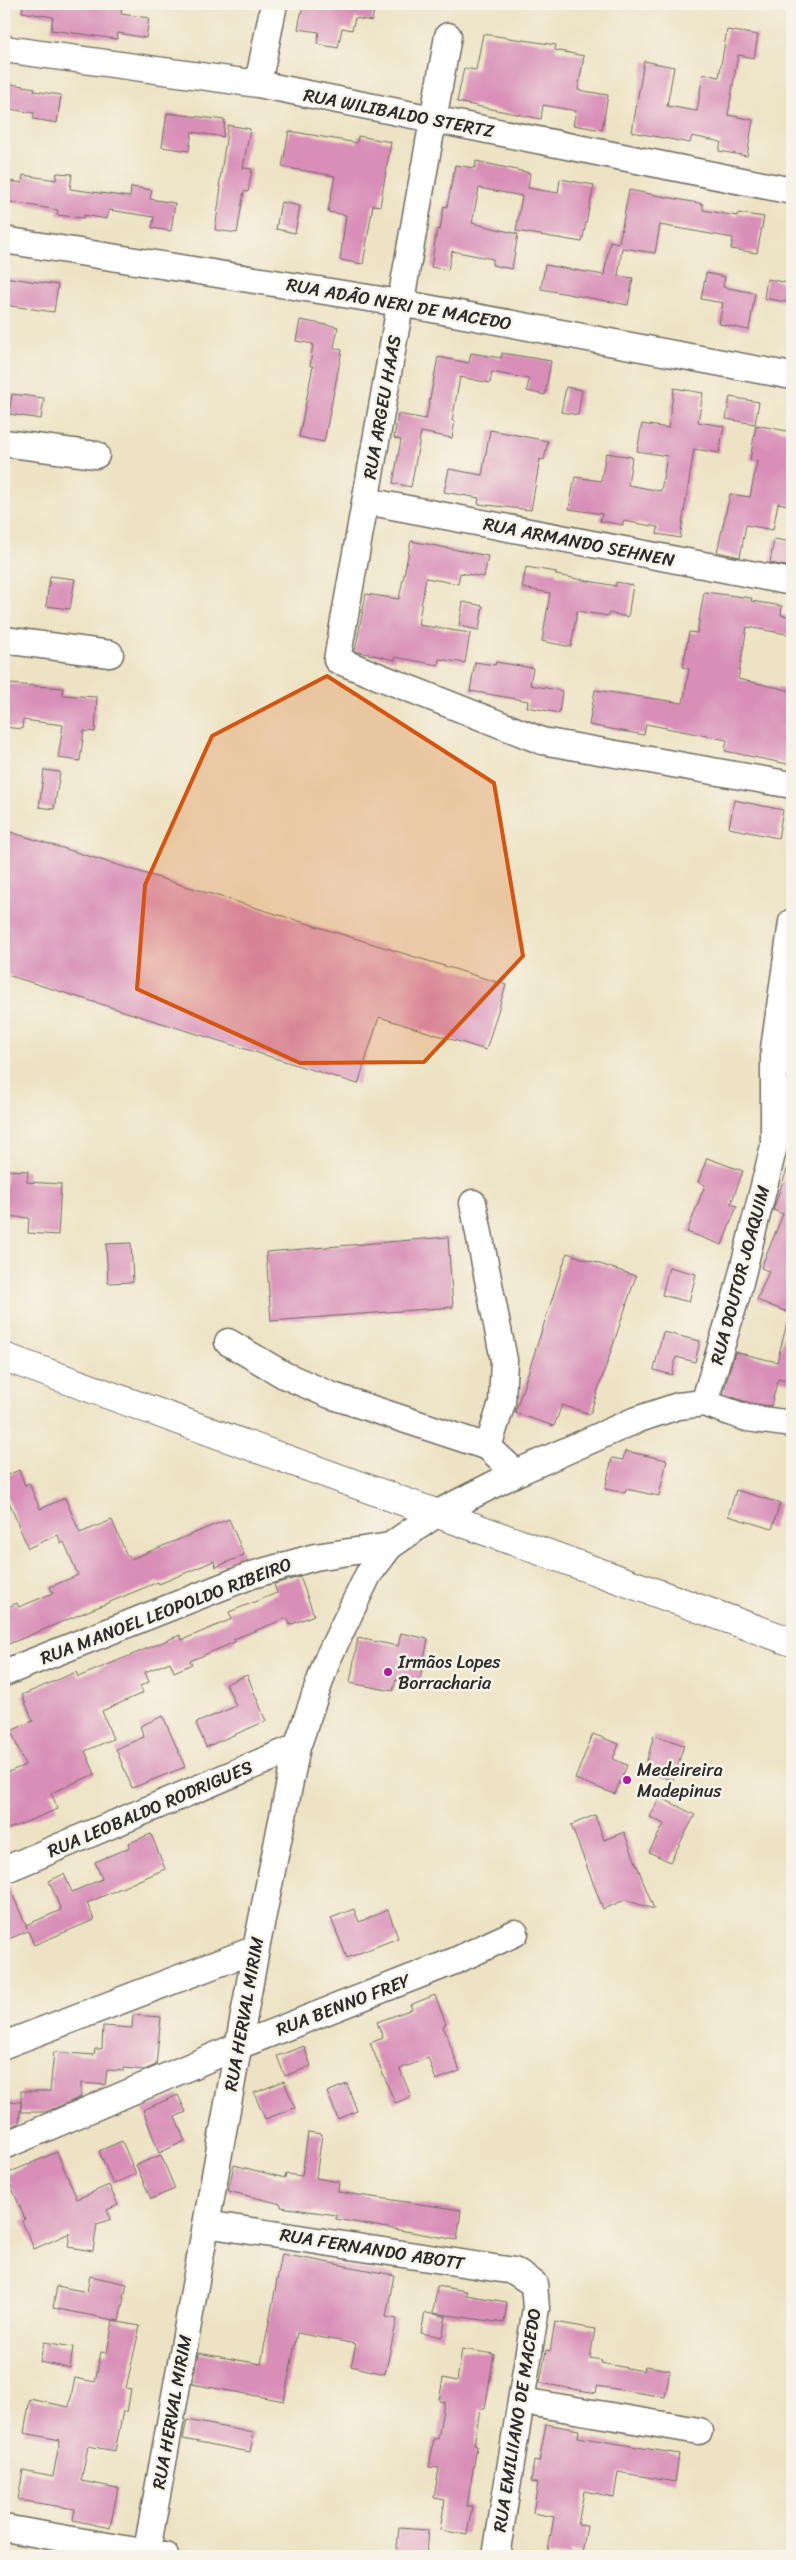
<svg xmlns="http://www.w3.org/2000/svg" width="796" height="2560" font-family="Sriracha,sans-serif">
  <rect width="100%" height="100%" fill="#f7f3e8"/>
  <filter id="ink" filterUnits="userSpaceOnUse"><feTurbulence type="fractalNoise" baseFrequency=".02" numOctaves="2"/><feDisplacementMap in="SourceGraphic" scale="10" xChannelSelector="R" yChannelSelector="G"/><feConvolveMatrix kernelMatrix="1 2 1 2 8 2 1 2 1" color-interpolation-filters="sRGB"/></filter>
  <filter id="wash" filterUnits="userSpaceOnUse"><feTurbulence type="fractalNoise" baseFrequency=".0096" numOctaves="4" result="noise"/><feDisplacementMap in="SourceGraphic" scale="20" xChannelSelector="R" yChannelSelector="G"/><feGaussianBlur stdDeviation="1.12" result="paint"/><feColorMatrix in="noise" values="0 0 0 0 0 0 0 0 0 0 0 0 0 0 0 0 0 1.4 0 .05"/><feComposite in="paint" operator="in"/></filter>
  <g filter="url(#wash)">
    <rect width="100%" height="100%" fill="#ede3c4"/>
    <g id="blocks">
      <!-- building -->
      <path fill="#d88eb7" d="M23 4H122L121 14 149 18 146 38 118 33 117 39 51 30 53 17 22 12Z
        M303 4H375L372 21 355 18 352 30 342 28 338 48 317 44 319 32 298 29Z
        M727 30 758 35 754 58 738 55 728 115 753 120 747 156 719 151 721 142 692 136 690 143 632 132 644 61 674 67 667 106 697 111 703 74 719 77Z
        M483 34 556 45 555 50 584 56 578 90 608 95 602 130 573 125 576 111 543 105 541 119 457 102 464 68 476 70Z
        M5 83 35 88 34 91 61 95 57 123 33 119 34 113 4 108Z
        M167 113 225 120 223 137 192 132 189 151 162 147Z
        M228 125 250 129 243 168 252 169 248 192 244 191 237 233 215 230 221 187H219Z
        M289 131 357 143 358 136 391 142 380 206 373 205 363 264 340 260 346 215 328 212 335 176 282 167Z
        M476 161 530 173 528 188 558 193 560 179 594 185 582 242 516 231 522 196 479 188 472 223 518 234 512 269 492 265 493 259 452 251 448 270 431 267 437 229 440 230 444 206 447 207 455 165 475 168Z
        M57 173 72 174 70 189 130 197 131 187 152 190 150 199 175 203 171 231 152 228 154 217 109 210 107 219 84 215V218L57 215 58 210 4 201V180L22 183 23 175 56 180Z
        M629 190 703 204V210L737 216 738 213 764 217 757 253 731 249 733 238 660 225 655 253 622 248 618 276 633 278 628 305 541 289 545 265 604 275 610 241 619 243Z
        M281 202 300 206 295 233 276 229Z
        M706 273 725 277 723 287 755 293 749 330 719 324 723 303 701 299Z
        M4 277 58 285 54 312 4 305Z
        M767 279 789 283 786 302 764 298Z
        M300 320 338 327 334 348 342 350 324 442 299 437 313 366H310L313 344 296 341Z
        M471 353 501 358 502 353 551 361 545 395 527 391 529 379 492 372 490 383 460 377 452 421H455L452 438 421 432 411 487 393 483 401 440 394 438 398 414 426 419 438 357 469 363Z
        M566 387 582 390 578 415 561 412Z
        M674 388 703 393 698 422 724 426 719 453 694 449 680 538 657 534 658 527 623 521V525L600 521 602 514 569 509 575 477 601 481 606 453 632 457 628 485 661 491 667 456 637 451 642 424 668 428Z
        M12 394 44 398 41 419 9 414Z
        M730 397 759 402 755 424 726 419Z
        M756 425 792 432V506L778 503 773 530 746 525 740 557 717 552 730 494 750 497 757 461 750 460Z
        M490 430 548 441 544 460 540 459 531 510 478 504 479 498 444 492 449 469 482 475Z
        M774 539 792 542V567L770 563Z
        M411 541 488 556 484 577 460 573 458 584 426 578 418 625 470 633 465 663 439 659 438 665 395 657V660L355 651 366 594 399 599Z
        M526 567 556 572V575L616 586V582L633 585 628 617 609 613 608 616 577 611 571 647 542 641 550 593 522 588Z
        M50 576 75 579 70 609 46 606Z
        M704 592 752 598 751 601 782 606 781 615 792 617V635L747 627 738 679 792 691V765L725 751 727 740 646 724 644 735 589 725 595 690 683 703 689 669 683 667 689 632 697 633Z
        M463 602 483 606 479 630 459 626Z
        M475 662 495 665 496 662 533 668 530 685 562 691 559 713 527 707 528 701 470 691Z
        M8 684 63 688 62 695 97 697 95 732 84 731 80 761 58 758 63 725 23 720 22 729 4 727Z
        M44 770 60 772 54 809 39 807Z
        M734 800 783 810 778 838 729 828Z
        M4 830 506 985 486 1050 379 1017 358 1084 4 974Z
        M707 1158 743 1171 731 1204 737 1206 722 1245 687 1232 705 1185 698 1182Z
        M791 1158 792 1298 787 1312 757 1300 769 1271 761 1268 783 1214 773 1210Z
        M6 1170 28 1171 27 1182 61 1184 58 1235 28 1233 29 1218 4 1216Z
        M448 1237 453 1307 271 1321 266 1252Z
        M131 1243 133 1282 108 1283 106 1244Z
        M567 1253 636 1276 590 1414 562 1405 554 1426 515 1413Z
        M669 1267 696 1274 689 1302 662 1295Z
        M787 1323 792 1324V1383L778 1379 771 1406 750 1403 723 1394 735 1352 777 1362Z
        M663 1332 700 1341 695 1362 676 1357 672 1375 654 1370Z
        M625 1451 667 1460 659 1496 626 1489 625 1493 605 1489 612 1458 623 1460Z
        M19 1470 25 1485 29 1483 40 1509 65 1498 80 1533 112 1520 127 1556 129 1555 131 1559 229 1519 244 1555 216 1567 214 1561 159 1584 158 1582 4 1646V1609L17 1603 19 1607 53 1593 50 1587 78 1575 64 1542 61 1544 58 1535 28 1548 4 1490V1477Z
        M736 1490 780 1503 772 1529 728 1516Z
        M300 1577 314 1615 290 1625 287 1618 234 1639 235 1642 190 1661 192 1664 174 1672 170 1662 145 1672 149 1682 140 1686 143 1693 102 1711 113 1739 85 1751 95 1774 51 1793 58 1809 4 1831V1774L25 1765 11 1731 33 1721 22 1695 76 1672 78 1677 180 1635 182 1640 232 1619 229 1612 277 1593 274 1584Z
        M401 1633 428 1639 419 1685 396 1680 393 1691 350 1683 358 1638 398 1646Z
        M247 1675 266 1721 206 1747 196 1723 236 1706 226 1684Z
        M163 1716 185 1767 132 1788 116 1749 144 1737 140 1726Z
        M593 1734 619 1744 613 1759 627 1765 615 1794 575 1779Z
        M654 1735 684 1745 673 1780 644 1771Z
        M660 1797 695 1815 670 1862 649 1852 664 1824 650 1817Z
        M595 1815 604 1840 624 1832 654 1909 625 1900 603 1909 571 1825Z
        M151 1834 165 1869 87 1903 94 1920 34 1945 28 1931 4 1941V1885L8 1884 27 1928 26 1925 61 1910 49 1881 64 1874 72 1892 102 1879 95 1862 130 1847 129 1843Z
        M354 1909 359 1922 388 1910 398 1938 347 1958 331 1918Z
        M435 1995 446 2024 443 2026 460 2071 436 2080 428 2058 400 2069 411 2097 395 2103 370 2043 383 2038 377 2022 412 2009 410 2005Z
        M133 2015 161 2017 156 2065 144 2070 124 2068V2071L107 2070 105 2085 81 2083V2097L45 2112H21V2091H50L54 2052 94 2055 95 2049H102L103 2026 132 2028Z
        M304 2046 311 2066 285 2076 277 2056Z
        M284 2081 295 2108 265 2119 254 2093Z
        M347 2084 357 2111 338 2119 327 2092Z
        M178 2095 186 2112 175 2117 185 2141 159 2153 143 2110Z
        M4 2101 21 2102 19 2123 13 2126 4 2125Z
        M308 2132 322 2134 316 2178 339 2182 338 2192 461 2210 457 2240 336 2219V2215L281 2207V2204L228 2191 234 2165 285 2178 286 2174 302 2176Z
        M122 2141 136 2174 113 2184 99 2151Z
        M57 2152 77 2199 109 2185 118 2205 107 2210 111 2219 97 2224 93 2251 68 2247 70 2233 34 2249 22 2221 25 2219 6 2174Z
        M161 2155 175 2189 151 2199 136 2165Z
        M282 2254 394 2275 386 2317 397 2319 385 2374 351 2366 356 2344 297 2333 284 2401 192 2384 198 2353 261 2364Z
        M90 2276 127 2284 119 2321 53 2308 57 2286 87 2292Z
        M437 2286 467 2291 466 2295 507 2302 504 2323 433 2313Z
        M425 2313 446 2316 442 2337 421 2333Z
        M113 2321 140 2326 126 2388 131 2389 127 2412 123 2411 115 2451 88 2446 81 2481 118 2488 110 2528 73 2520 75 2509 18 2500 23 2470 53 2476 60 2440 24 2433 30 2399 69 2407 75 2378 95 2382 101 2352 107 2353Z
        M555 2322 595 2329 590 2358 602 2360 601 2363 644 2371 645 2366 670 2370 665 2397 597 2386 596 2393 540 2383 546 2350 550 2351Z
        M44 2342 73 2347 70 2368 40 2362Z
        M462 2349 494 2354 485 2409H480L474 2445 477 2446 467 2506H472L467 2535 440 2530 445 2500 434 2498 439 2468 429 2467 434 2438 438 2439 444 2402 439 2401 443 2378 457 2381Z
        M187 2420 254 2433 250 2452 183 2439Z
        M546 2424 579 2430 578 2437 679 2454 675 2482 618 2472 614 2497 584 2491 578 2525 587 2526 582 2553 570 2551 569 2556H547L554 2517 533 2513 538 2483 531 2482 534 2461 539 2462Z
        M399 2528 428 2530 426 2556H396Z"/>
    </g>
  </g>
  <g filter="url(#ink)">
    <use href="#blocks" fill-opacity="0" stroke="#6f6b61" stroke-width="1"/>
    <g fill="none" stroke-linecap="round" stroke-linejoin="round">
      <!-- minor casing -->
      <g stroke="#6f6b61" stroke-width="29">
        <path id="minor" d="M448 36 337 660 542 741 792 785
          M4 49 258 84 792 191
          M258 84 274 4
          M4 240 400 303 792 376
          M4 443 96 455
          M366 501 792 582
          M4 640 110 654
          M473 1203 504 1360 502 1403 488 1447 516 1473
          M228 1342 284 1375 330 1395 488 1447
          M704 1403 737 1294 774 1146V1049L792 922
          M4 1673 252 1575 315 1557 390 1546
          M4 1870 297 1747
          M4 2045 256 1949
          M4 2146 238 2046 457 1960 515 1933
          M206 2224 514 2271 534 2284 536 2308 496 2556
          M522 2401 699 2431
          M4 2528 165 2556
          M146 2556 256 1949 297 1747 328 1658 368 1575 390 1546 436 1514 516 1473 636 1420 678 1406 704 1403 747 1418 792 1424"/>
      </g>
      <!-- highway casing -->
      <g stroke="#6f6b61" stroke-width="30">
        <path id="highway" d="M4 1357 792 1642"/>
      </g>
      <!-- minor -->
      <use href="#minor" stroke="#fff" stroke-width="26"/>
      <!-- highway -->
      <use href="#highway" stroke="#fff" stroke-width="28"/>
    </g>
  </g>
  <!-- marked area -->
  <path fill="#d5540f" fill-opacity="0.2" stroke="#d5540f" stroke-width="4" stroke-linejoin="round" d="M327 676 494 783 523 956 424 1062 300 1063 137 989 145 885 212 736Z"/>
  <!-- markers -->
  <g fill="#b5179e" stroke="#f7f3e8" stroke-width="2">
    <circle cx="388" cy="1672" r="5"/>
    <circle cx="627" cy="1780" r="5"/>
  </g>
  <g text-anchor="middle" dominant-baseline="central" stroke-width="5" stroke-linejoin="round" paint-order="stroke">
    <!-- street labels -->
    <g font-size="18" fill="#2b2b2b" stroke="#f7f3e8">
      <text transform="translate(399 113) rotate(11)">RUA WILIBALDO STERTZ</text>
      <text transform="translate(399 304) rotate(10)">RUA ADÃO NERI DE MACEDO</text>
      <text transform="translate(382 407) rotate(-80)">RUA ARGEU HAAS</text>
      <text transform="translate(579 542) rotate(11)">RUA ARMANDO SEHNEN</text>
      <text transform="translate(740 1275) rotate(-75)">RUA DOUTOR JOAQUIM</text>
      <text transform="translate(166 1611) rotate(-21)">RUA MANOEL LEOPOLDO RIBEIRO</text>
      <text transform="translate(150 1809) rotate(-23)">RUA LEOBALDO RODRIGUES</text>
      <text transform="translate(343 2005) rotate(-21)">RUA BENNO FREY</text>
      <text transform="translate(244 2014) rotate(-80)">RUA HERVAL MIRIM</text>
      <text transform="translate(372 2249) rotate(9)">RUA FERNANDO ABOTT</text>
      <text transform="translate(172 2412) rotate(-80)">RUA HERVAL MIRIM</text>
      <text transform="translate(517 2420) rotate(-81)">RUA EMILIIANO DE MACEDO</text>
    </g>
    <!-- poi labels -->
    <g font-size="18" fill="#2b2b2b" stroke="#f7f3e8" text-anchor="start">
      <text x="398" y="1662">Irmãos Lopes<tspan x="398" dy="21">Borracharia</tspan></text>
      <text x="637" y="1770">Medeireira<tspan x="637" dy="21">Madepinus</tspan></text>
    </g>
  </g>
  <!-- margin -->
  <rect width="796" height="2560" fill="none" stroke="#f7f3e8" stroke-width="20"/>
</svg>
